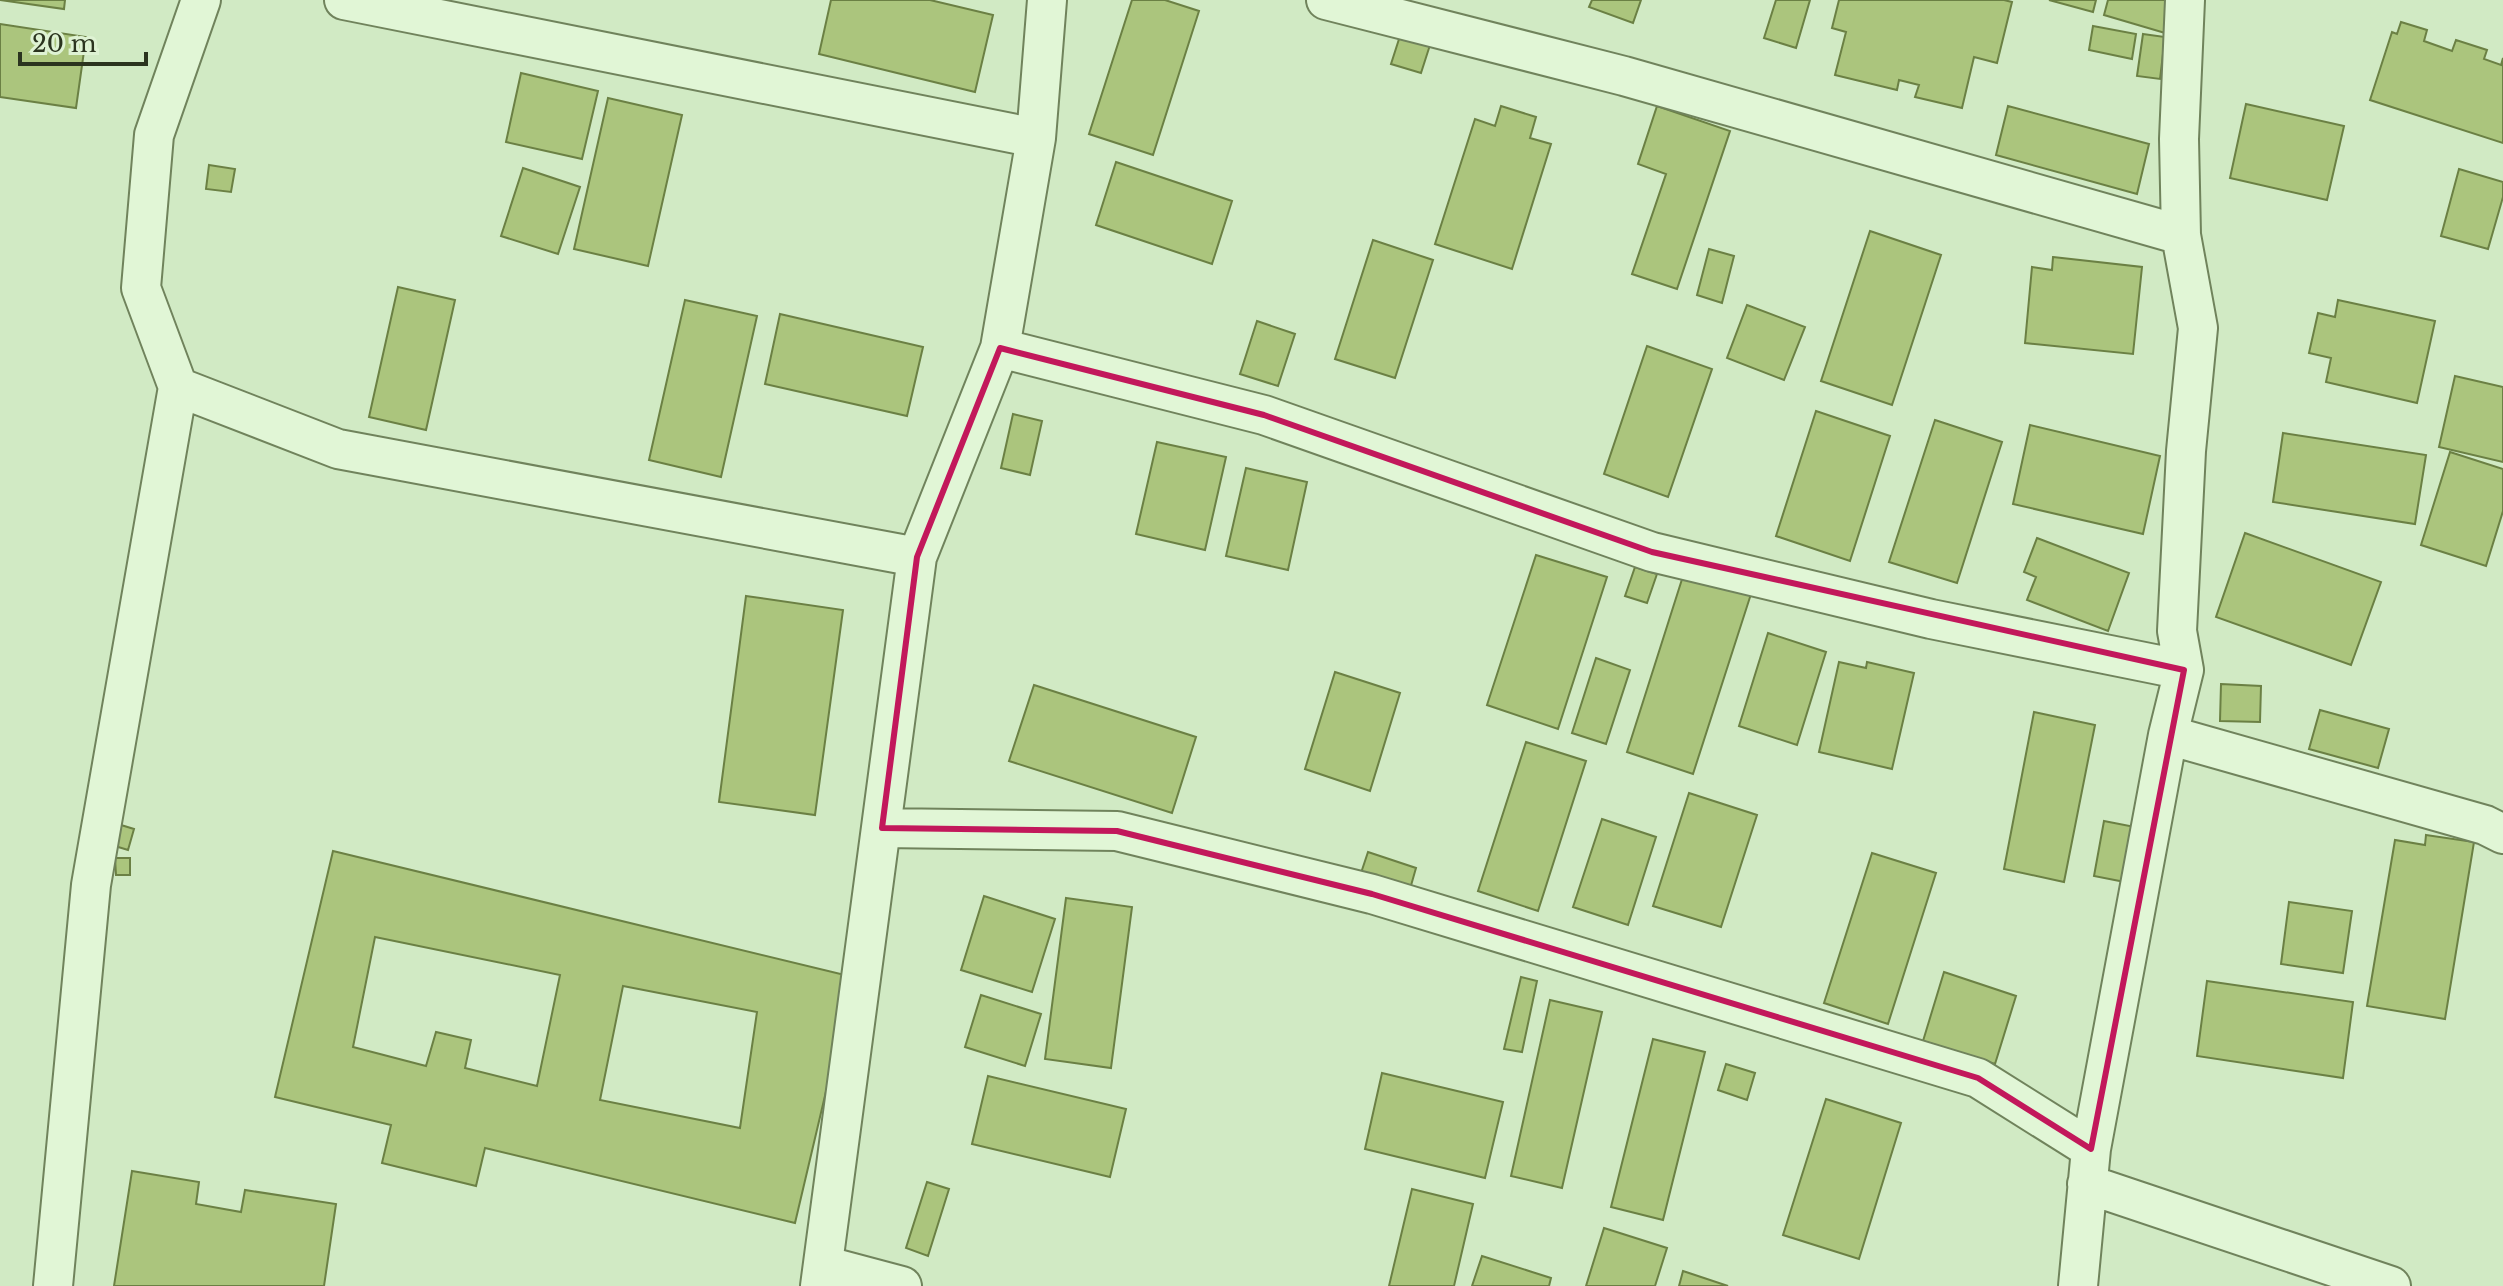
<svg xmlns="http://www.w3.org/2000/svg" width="2503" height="1286" font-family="'Libre Baskerville',serif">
  <rect width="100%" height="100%" fill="#d1eac4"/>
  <!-- building -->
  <path fill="#abc57d" stroke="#6b8044" stroke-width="2" fill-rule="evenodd" d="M0 0H65L64 9Z
    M831 0H930L993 15 975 92 819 54Z
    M1132 0H1165L1199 11 1153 155 1089 134Z
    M1592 0H1641L1633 23 1589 7Z
    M1776 0H1810L1796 48 1764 38Z
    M1839 0H2004L2012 2 1997 63 1974 57 1962 108 1915 97 1919 85 1899 80 1897 90 1835 75 1846 32 1832 28Z
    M2049 0H2096L2093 12Z
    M2108 0H2174L2165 33 2104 15Z
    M2401 22 2427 30 2424 41 2452 51 2456 40 2487 50 2484 59 2501 65 2503 58V143L2370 100 2392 32 2397 34Z
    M0 24 86 37 76 108 0 97Z
    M2093 26 2136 34 2132 59 2089 50Z
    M2143 34 2165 37 2160 79 2137 76Z
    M1400 36 1430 45 1421 73 1391 64Z
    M521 73 598 91 582 159 506 142Z
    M608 98 682 115 648 266 574 249Z
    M2246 104 2344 126 2327 200 2230 178Z
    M1501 106 1536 117 1530 138 1551 144 1512 269 1435 244 1475 119 1495 126Z
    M1657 106 1730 131 1677 289 1632 274 1666 174 1638 164Z
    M2008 106 2149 144 2137 194 1996 155Z
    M1116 162 1232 201 1212 264 1096 225Z
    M209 165 235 169 231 192 206 189Z
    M523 168 580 187 558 254 501 236Z
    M2459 169 2503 182V197L2488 249 2441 236Z
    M1870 231 1941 255 1892 405 1821 381Z
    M1373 240 1433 260 1395 378 1335 359Z
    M1709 249 1734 256 1722 303 1697 295Z
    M2053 257 2142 267 2133 354 2025 343 2032 267 2052 270Z
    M398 287 455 300 426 430 369 417Z
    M685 300 757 316 721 477 649 460Z
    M2338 300 2435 321 2417 403 2326 382 2331 358 2309 353 2318 313 2335 317Z
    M1747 305 1805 327 1784 380 1727 358Z
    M780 314 923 347 907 416 765 384Z
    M1257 321 1295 334 1278 386 1240 374Z
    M1647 346 1712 369 1668 497 1604 474Z
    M2455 376 2503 387V462L2439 447Z
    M1816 411 1890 436 1850 561 1776 536Z
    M1013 414 1042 421 1030 475 1001 468Z
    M1935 420 2002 442 1957 583 1889 562Z
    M2030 425 2160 456 2143 534 2013 504Z
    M2283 433 2426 455 2415 524 2273 502Z
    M1157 442 1226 457 1205 550 1136 534Z
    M2450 452 2503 469V511L2486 566 2421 545Z
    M1246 468 1307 482 1288 570 1226 556Z
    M2245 533 2381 582 2351 665 2216 617Z
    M2037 538 2129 573 2108 631 2027 600 2036 577 2024 572Z
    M1536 555 1607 577 1558 729 1487 705Z
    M1635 567 1657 574 1647 603 1625 596Z
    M1684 573 1751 594 1693 774 1627 752Z
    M746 596 843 610 815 815 719 802Z
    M1768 633 1826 652 1797 745 1739 726Z
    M1596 658 1630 670 1606 744 1572 733Z
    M1839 662 1866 668 1867 662 1914 673 1892 769 1819 752Z
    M1335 672 1400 693 1370 791 1305 769Z
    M2221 684 2261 686 2260 722 2220 721Z
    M1034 685 1196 737 1172 813 1009 761Z
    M2320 710 2389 729 2378 768 2309 749Z
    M2034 712 2095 725 2064 882 2004 869Z
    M1526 742 1586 761 1538 911 1478 891Z
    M1689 793 1757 815 1721 927 1653 906Z
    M1602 819 1656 837 1628 925 1573 907Z
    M2104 821 2140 828 2130 883 2094 876Z
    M121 825 134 829 128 850 115 846Z
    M2426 835 2474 842 2445 1019 2367 1006 2395 840 2425 845Z
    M333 851 853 977 795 1223 485 1148 476 1186 382 1163 391 1125 275 1097ZM375 937 560 975 537 1086 465 1068 471 1040 436 1032 426 1066 353 1047ZM623 986 757 1012 740 1128 600 1100Z
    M1368 852 1416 868 1410 889 1361 873Z
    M1872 853 1936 873 1888 1024 1824 1003Z
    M115 858H130V875H116Z
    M984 896 1055 919 1032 992 961 970Z
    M1066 898 1132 907 1111 1068 1045 1059Z
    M2289 902 2352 911 2343 973 2281 964Z
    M1944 972 2016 996 1995 1064 1923 1041Z
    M1521 977 1537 981 1522 1052 1504 1049Z
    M2207 981 2353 1002 2343 1078 2197 1056Z
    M981 995 1041 1014 1025 1066 965 1047Z
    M1550 1000 1602 1012 1562 1188 1511 1176Z
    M1653 1039 1705 1052 1663 1220 1611 1207Z
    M1726 1064 1755 1073 1747 1100 1718 1090Z
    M1382 1073 1503 1102 1485 1178 1365 1149Z
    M988 1076 1126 1109 1110 1177 972 1144Z
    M1826 1099 1901 1123 1859 1259 1783 1235Z
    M132 1171 199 1182 196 1204 241 1212 245 1190 336 1204 324 1286H114Z
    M927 1182 949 1189 928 1256 906 1248Z
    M1412 1189 1473 1204 1454 1286H1389Z
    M1604 1228 1667 1248 1655 1286H1586Z
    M1482 1256 1551 1278 1549 1286H1472Z
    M1683 1271 1728 1286H1679Z"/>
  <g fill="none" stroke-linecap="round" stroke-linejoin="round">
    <!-- minor casing -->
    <g stroke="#70835c" stroke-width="42">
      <path id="minor" d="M201 0 154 135 141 288 178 387 338 449 917 557
        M344 0 1036 138
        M1326 0 1624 76 2181 235
        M1000 348 1264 415 1652 552 1931 619 2184 670
        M2168 735 2485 825 2503 834
        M882 828 1117 831 1372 894 1978 1078 2091 1149
        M2087 1184 2391 1286
        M823 1265 902 1286
        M53 1286 91 885 178 387
        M820 1286 917 557 1000 348 1036 138 1047 0
        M2078 1286 2091 1149 2168 735 2184 670 2177 631 2186 451 2198 328 2181 235 2179 139 2185 0"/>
    </g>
    <!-- minor -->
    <use href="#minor" stroke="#e1f6d6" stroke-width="38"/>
  </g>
  <!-- marked area -->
  <path fill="none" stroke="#c2185b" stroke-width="6" stroke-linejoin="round" d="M1000 348 1264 415 1652 552 2184 670 2091 1149 1978 1078 1372 894 1117 831 882 828 917 557Z"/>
  <!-- scale -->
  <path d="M20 52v12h126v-12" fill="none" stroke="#2b341f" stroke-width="4"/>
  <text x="32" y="52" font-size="24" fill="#2b341f" stroke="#def2d3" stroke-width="6" paint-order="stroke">20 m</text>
</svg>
